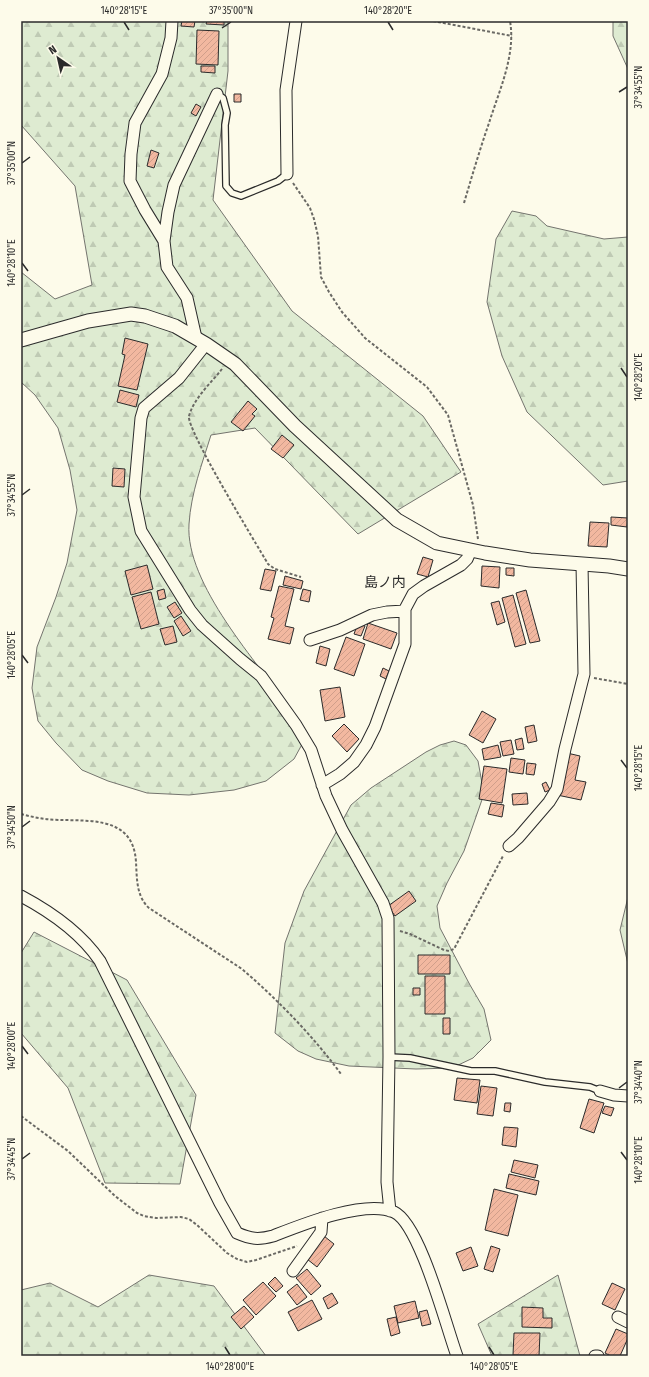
<svg xmlns="http://www.w3.org/2000/svg" width="649" height="1377" font-family="'Fira Sans Condensed','Noto Sans JP',sans-serif">
  <defs>
    <pattern id="forest-firs" width="22" height="20" patternUnits="userSpaceOnUse"><rect width="22" height="20" fill="#deebd1"/><path d="M5 1l3.5 6h-7zM16 11l3.5 6h-7z" fill="#bfcab4"/></pattern>
    <pattern id="building-hatch" width="6" height="6" patternUnits="userSpaceOnUse"><rect width="6" height="6" fill="#f2b8a0"/><path d="M-1 1l2-2M0 6l6-6M5 7l2-2" fill="none" stroke="#d09e8a"/></pattern>
  </defs>
  <rect width="100%" height="100%" fill="#fdfbea"/>
  <!-- forest -->
  <path fill="url(#forest-firs)" stroke="#74746e" d="M21 21H228V71L213 200 292 311 423 416 461 472 358 534 255 428 211 435C202 464 191 493 189 524 185 584 258 663 291 710 297 718 301 728 306 737L294 759 266 781 234 790 189 795 147 793 108 781 82 770 56 743 38 721 32 688 37 647 56 597 67 563 77 510 70 470 58 428 35 395 21 382V272L55 299 92 285 75 186 21 125Z
    M613 21H628V69L613 36Z
    M512 211 536 216 547 226 604 239 628 237V481L603 485 527 412 502 356 487 302 496 239Z
    M454 741 466 745 478 761 484 794 464 851 447 883 437 906 440 928 470 985 484 1009 491 1040 473 1058 452 1068 416 1069 349 1066 316 1059 298 1051 275 1033 285 943 304 891 351 805 371 788 426 752 440 745Z
    M628 897V964L620 930Z
    M34 932 127 980 196 1095 180 1184 105 1183 68 1088 21 1033V953Z
    M149 1275 214 1286 266 1356H21V1290L50 1283 98 1307Z
    M558 1275 580 1356H492L478 1324Z"/>
  <!-- building -->
  <path fill="url(#building-hatch)" stroke="#2b2b2b" d="M182 21H195L194 27 181 26Z
    M207 21H224V25L206 24Z
    M197 30 219 31 218 65 196 64Z
    M201 66H215V73L201 72Z
    M234 94H241V102H234Z
    M196 104 201 107 196 116 191 113Z
    M151 150 159 153 154 168 147 166Z
    M125 338 148 344 137 390 118 386 125 355 122 354Z
    M120 390 139 395 136 407 117 402Z
    M248 401 257 409 252 414 255 416 243 431 231 422Z
    M282 435 294 445 283 458 271 449Z
    M113 468 125 469 124 487 112 486Z
    M611 517 628 518 627 527 611 525Z
    M590 522 609 523 607 547 588 546Z
    M423 557 433 560 428 577 417 574Z
    M147 565 153 589 131 595 125 571Z
    M482 566 500 567 499 588 481 586Z
    M506 568H514V576L506 575Z
    M265 569 276 571 271 591 260 589Z
    M285 576 303 581 301 589 283 585Z
    M279 586 294 589 285 626 294 628 290 644 268 639 274 618 271 617Z
    M164 589 166 598 159 600 157 591Z
    M303 589 311 591 309 602 300 600Z
    M526 590 540 641 530 643 516 593Z
    M151 592 159 624 141 629 132 597Z
    M513 595 526 644 515 647 502 598Z
    M499 601 505 622 497 625 491 603Z
    M175 602 182 613 174 618 167 607Z
    M181 616 191 631 183 636 174 621Z
    M358 623 365 626 361 636 354 634Z
    M368 623 397 633 391 649 363 639Z
    M173 626 177 642 165 645 160 629Z
    M346 637 365 644 354 676 334 669Z
    M320 646 330 649 326 666 316 663Z
    M383 668 389 671 386 679 380 676Z
    M340 687 345 717 325 721 320 690Z
    M482 711 496 719 483 743 469 735Z
    M344 724 359 739 347 752 332 736Z
    M534 725 537 741 528 743 525 727Z
    M522 738 524 749 517 750 515 740Z
    M511 740 514 754 503 756 500 742Z
    M498 745 501 757 484 760 482 749Z
    M567 753 580 756 575 780 586 782 581 800 557 795Z
    M511 758 525 760 523 774 509 772Z
    M527 763 536 764 534 775 526 774Z
    M484 766 507 769 502 803 479 799Z
    M546 782 550 790 545 792 542 784Z
    M527 793 528 804 513 805 512 794Z
    M491 803 504 805 502 817 488 814Z
    M409 891 416 901 395 916 388 906Z
    M418 955H450V974H418Z
    M425 976H445V1014H425Z
    M413 988H420V995H413Z
    M443 1018H450V1034H443Z
    M457 1078 480 1080 477 1103 454 1100Z
    M481 1086 497 1088 493 1116 477 1114Z
    M589 1099 604 1103 594 1133 580 1128Z
    M505 1103H511L510 1112 504 1111Z
    M605 1106 614 1108 611 1116 602 1113Z
    M504 1127 518 1128 516 1147 502 1145Z
    M514 1160 538 1165 535 1178 511 1172Z
    M509 1174 539 1181 536 1195 506 1188Z
    M494 1189 518 1195 508 1236 485 1230Z
    M324 1236 334 1244 317 1267 307 1259Z
    M491 1246 500 1249 493 1272 484 1269Z
    M471 1247 478 1266 463 1271 456 1253Z
    M307 1269 321 1286 311 1295 296 1278Z
    M275 1277 283 1286 276 1292 268 1284Z
    M263 1282 276 1296 256 1315 243 1300Z
    M612 1283 625 1289 615 1310 602 1304Z
    M297 1284 307 1297 297 1305 287 1292Z
    M332 1293 338 1303 328 1309 323 1298Z
    M312 1300 322 1319 298 1331 288 1312Z
    M415 1301 419 1318 398 1323 394 1306Z
    M244 1306 254 1317 241 1329 231 1317Z
    M522 1307 543 1308V1318H552V1328L522 1327Z
    M427 1310 431 1324 422 1326 419 1312Z
    M396 1317 400 1333 391 1336 387 1319Z
    M616 1329 628 1334V1338L620 1356H611L605 1353Z
    M514 1333H540L539 1356 513 1355Z"/>
  <g fill="none" stroke-linecap="round" stroke-linejoin="round">
    <!-- service casing -->
    <g stroke="#2b2b2b" stroke-width="8">
      <path id="service" d="M217 94 223 98 227 113 225 125 226 186 232 193 241 196 278 181 287 174
        M389 1057 410 1058 471 1071H495L545 1082 590 1087 600 1091"/>
    </g>
    <!-- minor casing -->
    <g stroke="#2b2b2b" stroke-width="13">
      <path id="minor" d="M172 21 171 38 162 74 135 123 131 154 130 181 145 210 164 241 167 267 187 298 196 338
        M287 174 286 90 296 21
        M164 241 168 212 174 185 217 94
        M206 344 179 378 144 408 141 418 134 497 141 531 190 610 202 625 240 659 261 676 296 725 311 750 326 796 342 830 383 903 388 918 389 1057 387 1182 390 1211
        M310 640 340 630 372 615 387 612 405 611
        M322 785 340 774 354 762 366 745 375 727 405 644V609L413 594 424 586 461 565 467 559 471 550
        M509 846 518 838 549 802 557 789 565 749 584 674 582 564
        M21 896C51 912 81 933 100 961L220 1203 237 1233C251 1239 258 1240 273 1236 301 1225 365 1199 394 1212 420 1224 446 1326 457 1356
        M600 1091 614 1095 628 1096
        M293 1271 321 1232 322 1218
        M618 1317 628 1322
        M595 1356H598"/>
    </g>
    <!-- tertiary casing -->
    <g stroke="#2b2b2b" stroke-width="15">
      <path id="tertiary" d="M21 340 88 321 131 314 145 316 175 326 206 344 235 364 295 426 397 520 437 543 485 553 530 560 609 566 628 569"/>
    </g>
    <!-- path -->
    <path stroke="#6a6964" stroke-width="2" stroke-dasharray="3 2" stroke-linecap="butt" d="M433 21 512 36
      M293 183 310 208 314 219 318 236 321 277 329 292 342 312 365 338 427 387 448 415 473 505 478 539
      M464 203C472 176 480 149 489 123 499 91 516 55 510 21
      M222 369C211 383 194 398 189 416 186 429 257 545 268 564L275 569 301 577
      M594 678 628 684
      M21 814C29 816 37 818 45 819 81 823 133 811 136 862 137 878 136 896 149 908L242 969C278 1000 313 1036 341 1074
      M400 931 410 934 444 950 449 951 454 949 503 856
      M21 1116 68 1151 115 1196 137 1213 144 1216 156 1218 181 1217 189 1219 197 1225 227 1253 237 1259 247 1262 256 1260 297 1246"/>
    <!-- service -->
    <use href="#service" stroke="#fdfbea" stroke-width="5.5"/>
    <!-- minor -->
    <use href="#minor" stroke="#fdfbea" stroke-width="11"/>
    <!-- tertiary -->
    <use href="#tertiary" stroke="#fdfbea" stroke-width="13"/>
  </g>
  <!-- ticks -->
  <path fill="none" stroke="#2b2b2b" stroke-width="1.5" d="M124 22 129 30M388 22 393 30M222 28 231 22M619 92 627 87M22 163 30 157M22 263 28 271M621 368 627 377M22 495 30 489M22 655 28 663M621 760 627 768M22 827 30 821M22 1046 28 1054M619 1088 627 1082M621 1152 627 1160M22 1159 30 1153M225 1347 230 1355M489 1347 494 1355"/>
  <g text-anchor="middle" dominant-baseline="central" stroke-width="3" stroke-linejoin="round" paint-order="stroke">
    <!-- quarter labels -->
    <g font-size="14" fill="#2b2b2b" stroke="#fdfbea">
      <text x="385" y="582">島ノ内</text>
    </g>
  </g>
  <!-- border -->
  <rect width="649" height="1377" fill="none" stroke="#fdfbea" stroke-width="44"/>
  <!-- north arrow -->
  <g transform="translate(58 58) rotate(326)" stroke="#fdfbea" stroke-width="3" paint-order="stroke">
  <path d="M0-3L7 15L0 10L-7 15Z" fill="#2b2b2b"/>
  <text y="-6" font-size="11" font-weight="bold" text-anchor="middle" fill="#2b2b2b">N</text>
  </g>
  <rect x="22" y="22" width="605" height="1333" fill="none" stroke="#2b2b2b" stroke-width="1.5"/>
  <g font-size="10" text-anchor="middle" fill="#2b2b2b">
    <text x="124" y="14">140°28'15"E</text>
    <text x="231" y="14">37°35'00"N</text>
    <text x="388" y="14">140°28'20"E</text>
    <text transform="translate(638 87) rotate(-90)" y="4">37°34'55"N</text>
    <text transform="translate(11 163) rotate(-90)" y="4">37°35'00"N</text>
    <text transform="translate(11 263) rotate(-90)" y="4">140°28'10"E</text>
    <text transform="translate(638 377) rotate(-90)" y="4">140°28'20"E</text>
    <text transform="translate(11 495) rotate(-90)" y="4">37°34'55"N</text>
    <text transform="translate(11 655) rotate(-90)" y="4">140°28'05"E</text>
    <text transform="translate(638 768) rotate(-90)" y="4">140°28'15"E</text>
    <text transform="translate(11 827) rotate(-90)" y="4">37°34'50"N</text>
    <text transform="translate(11 1046) rotate(-90)" y="4">140°28'00"E</text>
    <text transform="translate(638 1082) rotate(-90)" y="4">37°34'40"N</text>
    <text transform="translate(11 1159) rotate(-90)" y="4">37°34'45"N</text>
    <text transform="translate(638 1160) rotate(-90)" y="4">140°28'10"E</text>
    <text x="230" y="1370">140°28'00"E</text>
    <text x="494" y="1370">140°28'05"E</text>
  </g>
</svg>
